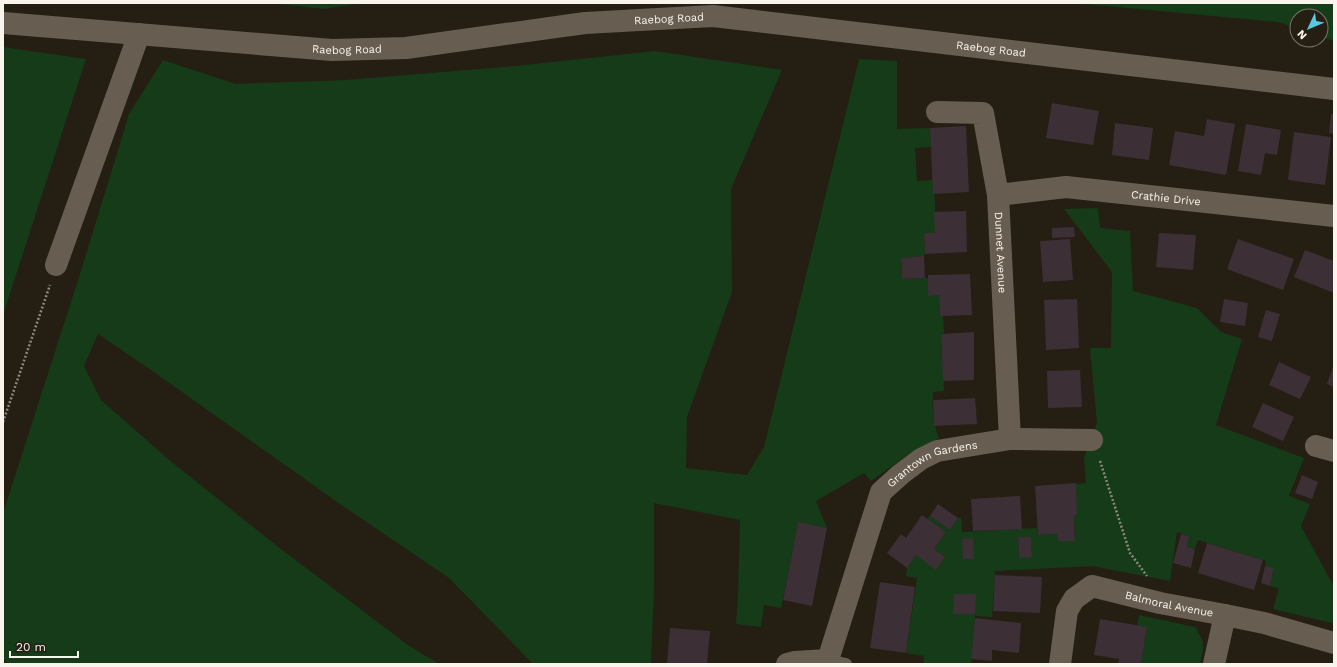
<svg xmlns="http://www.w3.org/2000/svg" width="1337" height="667" font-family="'Work Sans',sans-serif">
  <rect width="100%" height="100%" fill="#251e12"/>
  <!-- green -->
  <path fill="#163b19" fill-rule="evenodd" d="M272 3H362L324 9Z
    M1073 3H1334V41L1321 37V16H1297V28L1278 22Z
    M3 47 86 59 3 315Z
    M655 51 782 70 731 189 732 292 687 417 686 468 747 475 764 447 859 59 897 61V129L930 128 931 147 915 148 917 181 933 180 935 201V233L924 234 925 254 924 256 901 258 902 279 928 278V296L939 295 940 316H943L944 333 941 334 944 391 933 392C932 408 933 423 939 438L912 452 871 481 864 473 816 501 827 528 798 523 781 608 764 605 761 627 736 624 738 594 740 520 654 503V588L651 664H533L449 578 340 504 151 370 98 334 84 366 101 400 168 459 277 546 408 645 439 664H8L3 658 4 510 81 271 129 114 163 60 236 84 345 80 515 66Z
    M1098 208 1100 228 1130 231 1133 291 1197 308 1221 332 1242 339 1216 425 1304 458 1289 496 1310 504 1301 526 1332 583 1334 584V622L1332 623 1273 609 1279 588 1270 586 1274 568 1265 566 1266 561 1198 540 1195 549 1187 547 1189 536 1177 532 1170 581 1092 566 994 571 995 575 992 617 975 616 971 664H923L924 656 906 653 917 578 906 576 907 568 916 555 936 569 945 557 934 549 946 532 927 519 930 516 950 530 958 518H961L962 532 1037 528 1038 535 1057 534 1058 541H1075L1074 516 1077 515 1076 484 1086 483 1084 458 1097 423 1090 348H1111L1112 272 1064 209ZM1018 537H1031L1032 557H1019Z
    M1139 615 1195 627C1206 644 1204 645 1200 664H1141L1147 628 1137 626Z"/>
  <!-- building -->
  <path fill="#3d2f36" d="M1052 103 1099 111 1093 145 1046 138Z
    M1331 114H1334V134L1329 133Z
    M1207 119 1235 124 1226 175 1169 165 1175 131 1204 136Z
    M1115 123 1153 128 1149 160 1112 155Z
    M1246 124 1281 130 1277 155 1265 153 1261 175 1238 171Z
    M966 126 969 192 933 194 930 128Z
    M1294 132 1331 137 1325 185 1288 180Z
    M966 211 967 252 925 254 924 233H935L934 212Z
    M1074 227 1075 237 1052 238V228Z
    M1159 233 1196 235 1193 270 1156 267Z
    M1070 239 1073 280 1043 282 1040 241Z
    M1238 239 1294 259 1283 290 1227 269Z
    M1305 250 1334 261V293L1294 277Z
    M924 256 925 278 902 279 901 258Z
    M970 274 972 315 940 316 939 295 928 296V275Z
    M1077 299 1079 348 1046 350 1044 300Z
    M1224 299 1248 303 1245 326 1220 322Z
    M1266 310 1280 314 1272 341 1258 337Z
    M974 332V380L943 381 941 334Z
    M1279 362 1311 377 1300 399 1269 385Z
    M1334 364V387L1327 384Z
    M1080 370 1082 407 1048 408 1047 371Z
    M975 398 977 424 934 426 933 400Z
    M1263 403 1294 417 1283 441 1252 427Z
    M1302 475 1318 482 1312 499 1295 493Z
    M1076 483 1077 515 1074 516 1075 541H1058L1057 534 1038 535 1035 486Z
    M1020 496 1022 529 973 531 971 499Z
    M938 504 958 518 950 530 930 516Z
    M922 515 946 532 934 549 945 557 936 570 916 555 907 568 887 553 901 534 906 538Z
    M798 522 827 528 812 606 783 600Z
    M1181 534 1189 536 1187 547 1195 549 1191 568 1173 563Z
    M1018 537H1031L1032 557 1019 558Z
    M973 538 974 559H963L962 539Z
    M1207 543 1263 560 1254 590 1198 573Z
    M1265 566 1274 568 1270 586 1261 583Z
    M995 575 1042 577 1040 613 993 611Z
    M880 582 915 587 906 653 870 648Z
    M954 594H976L975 614H953Z
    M975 618 1021 623 1019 653 992 650V661L971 659Z
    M1100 619 1147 627 1141 664H1118L1119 659 1094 655Z
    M670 628 710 631 707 664H667Z"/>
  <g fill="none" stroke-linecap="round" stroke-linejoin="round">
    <!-- path -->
    <path stroke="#8e887e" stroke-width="2.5" stroke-dasharray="2 2" stroke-linecap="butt" d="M3 422 50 285
      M1100 461 1130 553 1147 576"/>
    <!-- lane -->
    <path stroke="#675e51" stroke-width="12" d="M828 660 846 664"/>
    <!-- street -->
    <g stroke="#675e51" stroke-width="22">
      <path id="s1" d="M937 112 983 113 998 195 1010 439"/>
      <path id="s2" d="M998 195 1066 187 1334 216"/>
      <path d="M56 265 139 34"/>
      <path d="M1316 446 1334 451"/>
      <path id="s3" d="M787 664 794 662 828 660 881 492 901 474 921 459 937 451 1010 439 1092 440"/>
      <path id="s4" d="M1060 664 1067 611 1074 599 1092 586 1160 603 1225 615 1264 623 1334 643"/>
      <path d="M1214 664 1225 615"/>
    </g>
    <!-- secondary -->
    <path stroke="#675e51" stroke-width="22" id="s5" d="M3 23 332 50 406 48 585 23 713 16 1334 89"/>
  </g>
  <g text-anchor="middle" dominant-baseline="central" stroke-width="3" stroke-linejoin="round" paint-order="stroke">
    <!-- street labels -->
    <g font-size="11" fill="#f9f4ec" stroke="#251e12">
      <text stroke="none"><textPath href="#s5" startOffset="669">Raebog Road</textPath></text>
      <text stroke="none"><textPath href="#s5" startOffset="345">Raebog Road</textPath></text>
      <text stroke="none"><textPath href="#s5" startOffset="993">Raebog Road</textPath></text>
      <text stroke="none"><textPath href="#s2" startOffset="169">Crathie Drive</textPath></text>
      <text stroke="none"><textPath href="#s1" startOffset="187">Dunnet Avenue</textPath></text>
      <text stroke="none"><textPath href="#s3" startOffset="278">Grantown Gardens</textPath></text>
      <text stroke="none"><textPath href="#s4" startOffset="169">Balmoral Avenue</textPath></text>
    </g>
  </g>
  <!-- border -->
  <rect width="1337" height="667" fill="none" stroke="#f9f4ec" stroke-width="8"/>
  <!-- north arrow -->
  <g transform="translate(1309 28) rotate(226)"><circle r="19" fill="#251e12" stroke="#7a7469"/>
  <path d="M0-3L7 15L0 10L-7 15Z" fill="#56c9e1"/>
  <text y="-6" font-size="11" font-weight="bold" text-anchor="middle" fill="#f9f4ec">N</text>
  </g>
  <!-- scale -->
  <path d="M10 651v6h68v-6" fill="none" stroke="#f9f4ec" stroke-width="2"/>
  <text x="16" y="651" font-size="12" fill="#f9f4ec" stroke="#251e12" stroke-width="3" paint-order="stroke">20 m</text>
</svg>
